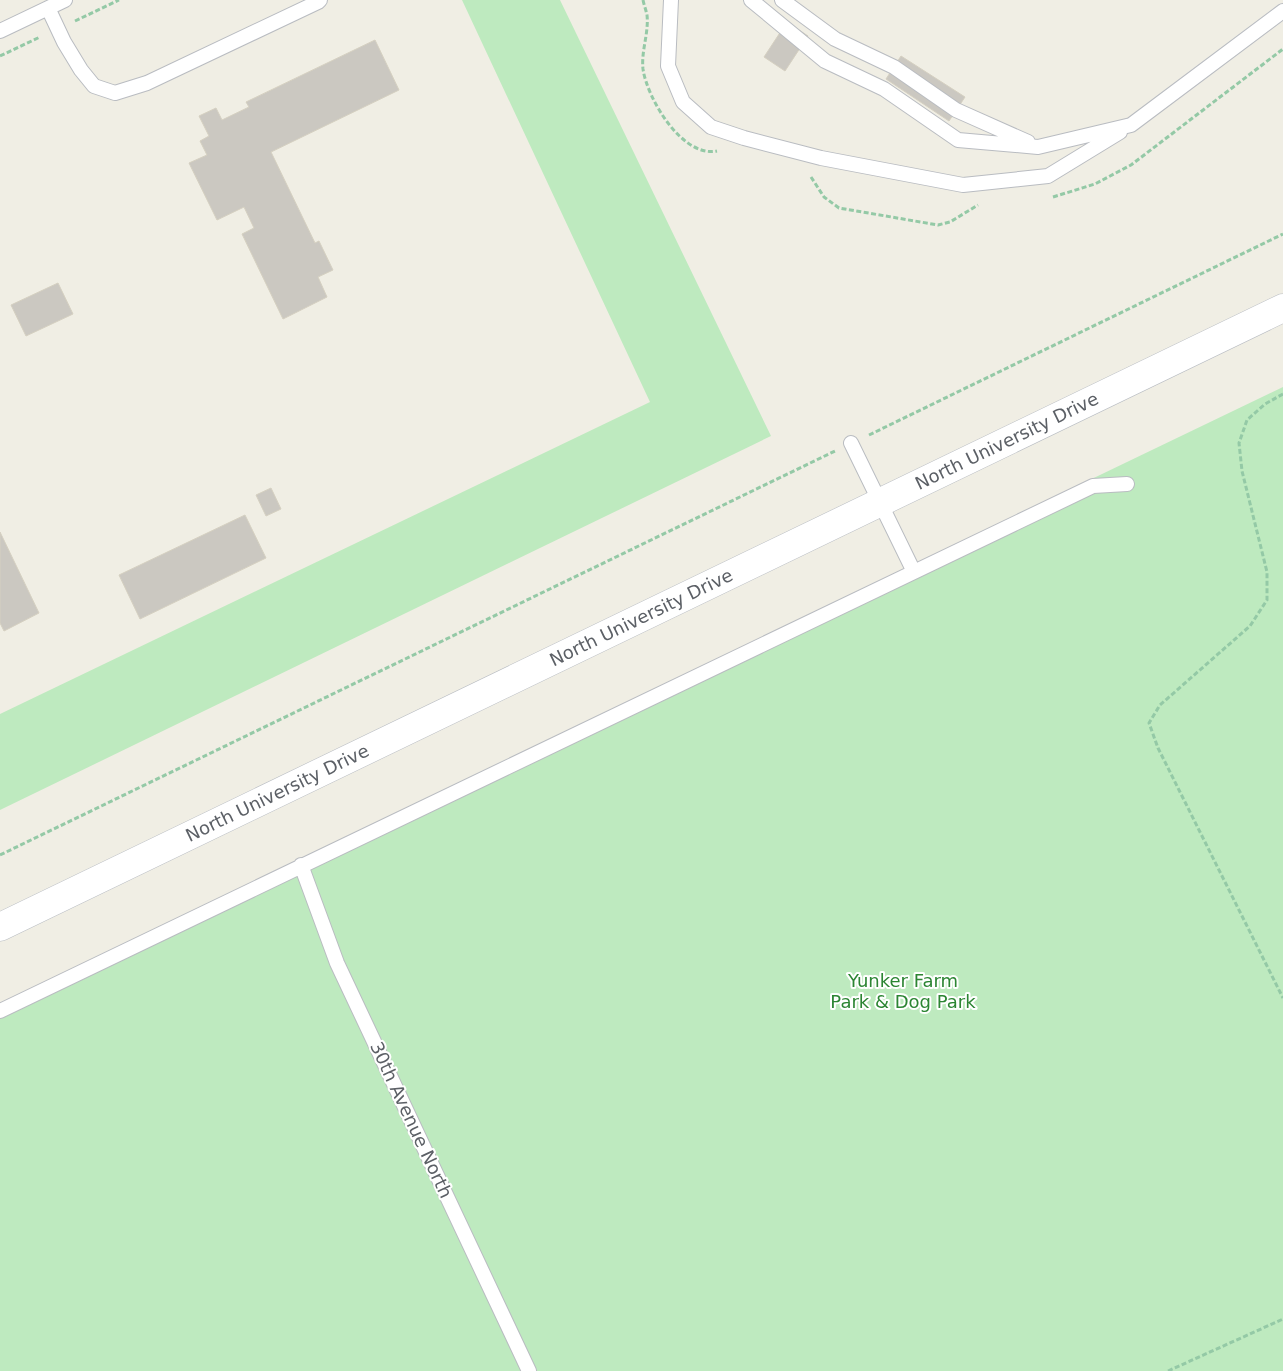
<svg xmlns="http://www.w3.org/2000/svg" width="1283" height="1371" viewBox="0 0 1283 1371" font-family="'DejaVu Sans',sans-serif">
<rect width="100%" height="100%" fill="#f0eee4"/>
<!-- green -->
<path fill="#beeabf" d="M462,0H560L771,436L0,810V714L650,402Z
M1283,387V1371H0V1004Z"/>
<!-- building -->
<path fill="#cbc8c1" stroke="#d5d0c1" d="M787,22L808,36L785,71L764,57Z
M375,40L399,90L271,152L315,243L319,241L333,270L318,277L327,297L283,319L242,234L254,228L244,207L217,220L189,163L207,155L200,141L209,136L199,116L216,108L222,120L249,107L246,102Z
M901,56L965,97L949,121L886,79Z
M58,283L73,314L26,336L11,305Z
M271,488L281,509L266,516L256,495Z
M245,515L266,558L140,619L119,575Z
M0,532L39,613L4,631L0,623Z"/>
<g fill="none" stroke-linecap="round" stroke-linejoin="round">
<defs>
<path id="lane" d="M671,0L668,66L683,102L711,127L744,138L821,158L963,185L1048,176L1120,132
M751,0L825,61L884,89L958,140L1038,147L1131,125L1283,11
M782,0L835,39L894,67L956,110L1028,142
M48,8L64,42L81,70L94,86L115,93L147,83L318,2L320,0
M0,31L65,0
M851,443L914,572
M301,865L337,963L529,1371
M0,1011L1093,486L1127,484"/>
<g id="secondary">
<path id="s1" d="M0,927L1283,308"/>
</g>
</defs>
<!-- lane casing -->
<use href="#lane" stroke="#b9bcc1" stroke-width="16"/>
<!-- secondary casing -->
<use href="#secondary" stroke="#b9bdc3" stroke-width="29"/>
<!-- path -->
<path stroke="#94c9a6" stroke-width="3" stroke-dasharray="5 2.5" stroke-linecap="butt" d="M643,0C644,5 646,10 647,15C649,33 641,51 643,69C647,98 682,158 717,151
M75,21L119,0
M0,56L40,37
M811,177L824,197L839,208L938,225L950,222L978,205
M1053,197L1095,184L1131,165L1283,49
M1283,394L1265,404L1247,420L1239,443L1242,471L1267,572V600L1250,626L1160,705L1149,723L1158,748L1283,998
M869,435L1283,234
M0,855L835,451
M1168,1371L1283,1319"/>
<!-- lane -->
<use href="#lane" stroke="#fff" stroke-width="14"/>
<!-- secondary -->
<use href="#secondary" stroke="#fff" stroke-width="28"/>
</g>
<g text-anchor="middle" stroke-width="4" stroke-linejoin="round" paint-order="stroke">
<!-- street labels -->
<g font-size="18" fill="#5c6066" stroke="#fff">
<text dy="6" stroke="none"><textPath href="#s1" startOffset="1118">North University Drive</textPath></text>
<text dy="6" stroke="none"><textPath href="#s1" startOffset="712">North University Drive</textPath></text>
<text dy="6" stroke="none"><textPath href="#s1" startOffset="308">North University Drive</textPath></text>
<text transform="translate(411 1120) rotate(65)" y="6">30th Avenue North</text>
</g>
<!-- park labels -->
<g font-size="18" fill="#2c8533" stroke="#fff">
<text x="903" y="987">Yunker Farm<tspan x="903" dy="21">Park &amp; Dog Park</tspan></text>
</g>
</g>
</svg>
